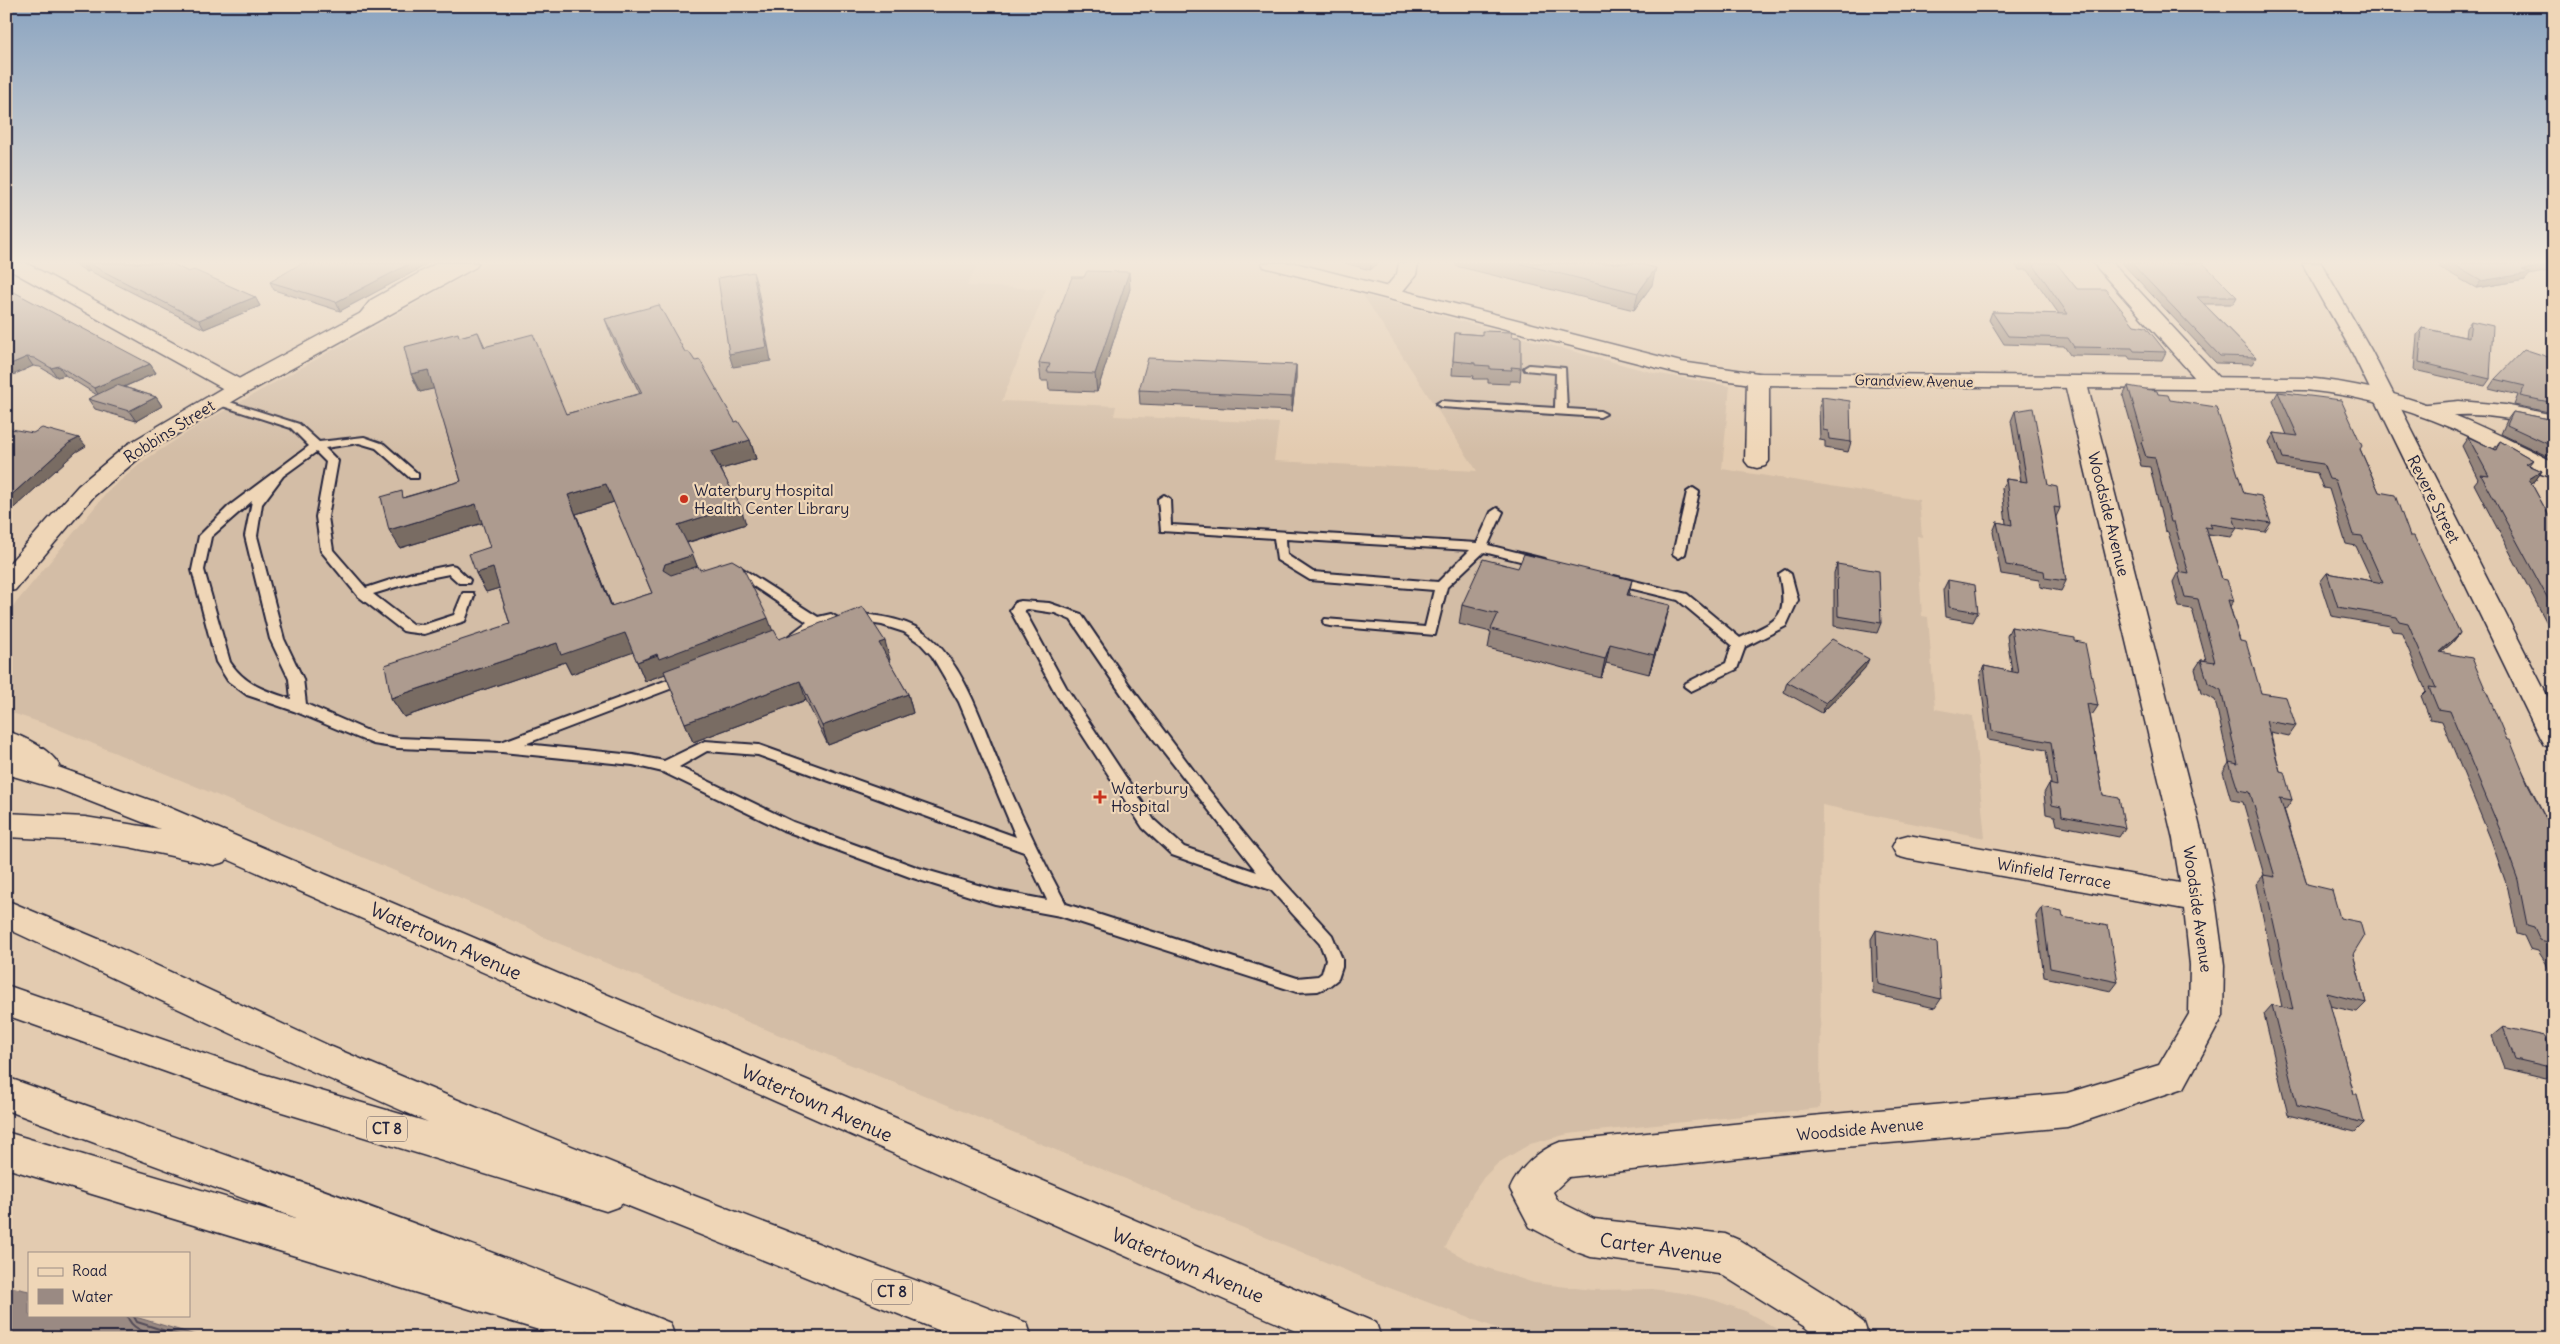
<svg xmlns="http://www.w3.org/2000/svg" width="2560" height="1344" viewBox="0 0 2560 1344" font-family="Delius,sans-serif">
<rect width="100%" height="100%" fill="#e3cbb0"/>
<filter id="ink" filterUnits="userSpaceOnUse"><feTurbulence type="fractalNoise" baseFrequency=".02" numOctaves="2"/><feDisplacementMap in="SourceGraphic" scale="10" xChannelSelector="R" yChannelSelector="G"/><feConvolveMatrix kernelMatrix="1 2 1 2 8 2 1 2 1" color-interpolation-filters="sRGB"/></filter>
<g filter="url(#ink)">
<!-- built -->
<path fill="#d3bda6" d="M488,263H978L967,286L1046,289L1002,401L1116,406L1114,416L1279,423L1274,461L1477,471L1363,295L1654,373L1730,386L1722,469L1919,500L1922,537L1917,536L1922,616L1928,617L1935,709L1973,716L1985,838L1822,805L1820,1108L1568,1134L1530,1144L1498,1163L1484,1177L1473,1193L1445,1248L1478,1265L1534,1283L1592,1290L1652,1289L1683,1293L1714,1300L1745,1311L1794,1338H1529L1499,1329L1371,1281L541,936L531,929L200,788L48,725L6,711V615L109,490L145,460L199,425Z"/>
<!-- water -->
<path fill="#9a8a83" stroke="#6a6066" d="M6,1286L29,1291V1315H129L205,1338H6Z"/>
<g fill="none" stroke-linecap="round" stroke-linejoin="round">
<!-- shore -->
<path stroke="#524c58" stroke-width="2" d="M127,1315C132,1333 153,1333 168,1338
M133,1315L137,1322L188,1338"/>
<defs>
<path id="service" d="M1529,365L1565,368L1567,409L1600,411L1606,414L1600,417L1441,407L1436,404L1441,401L1555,408L1556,373L1525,370L1524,368Z
M217,398L299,424L319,442L364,437L384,444L418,474V478H410L376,448L359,443L325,448L338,461L328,517L333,550L366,588L412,573L451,565L455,566L470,580L469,583H459L449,574L419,580L373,594L412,624L423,625L454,615L463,593H473L474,596L465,621L424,634L408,632L403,631L358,596L321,551L316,517L326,462L316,452L283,476L262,504L257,536L284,639L303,679L306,704L375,734L398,738L501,742L686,673L691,675L693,678L691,681L525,744L633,755L664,761L705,741L759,745L1016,837L959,702L932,656L920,643L904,632L882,625L854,621L847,617L854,613C880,616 909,619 929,636C968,670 983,728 1003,773C1022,818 1043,861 1066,904L1297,978L1318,976L1322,973L1326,959L1320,944L1271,890L1172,855L1143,828L1056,694L1010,610L1016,602L1021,601L1049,603L1081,614L1128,683L1203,783L1282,880L1332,935L1342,959V967L1338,979L1329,986L1318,991L1297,992L1060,916L995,904L910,877L783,830L663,772L633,765L502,752L398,748L373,744L294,711L247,695L228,681L216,662L192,570L199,536L229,506L309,446L291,428L213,403V399ZM252,501L245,536L270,639L289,679L291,699C266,691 245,685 230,662L204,570L211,537ZM1028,609L1055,613L1071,620L1142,724L1257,872L1184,847L1154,820L1066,687L1024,610ZM707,751L758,755L1024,852L1047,900L995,890L919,868L793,822L679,767Z
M1693,488L1699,492L1685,554L1679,558L1673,554L1687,492Z
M1164,495L1170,499L1171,525L1477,543L1491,512L1497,508L1503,512L1488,545L1544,559L1546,562L1540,566L1484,552L1447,587L1435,635L1330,626L1325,625L1323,622L1325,619L1425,627L1434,590L1310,580L1277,560L1274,538L1161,531L1158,499ZM1286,539L1470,550L1438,582L1313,572L1287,555Z
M735,564L818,617L831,614L838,618L836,621L821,625L798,641H788L786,638L807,622L734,573H727L725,570Z
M1785,570L1791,574L1798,600L1786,626L1745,647L1737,669L1691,691L1684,686L1686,683L1726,663L1732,645L1678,600L1609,583L1608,580L1614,576L1687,594L1740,638C1778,619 1789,620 1779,574Z"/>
<path id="minor" d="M6,263H26L247,383L250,388L247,393L239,394L231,393L6,268Z
M437,263H461L459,267L385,308L372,324H358L355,320L371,300Z
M1399,263H1418L1416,275L1398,297H1384L1381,293L1397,274Z
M2093,263H2113L2220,378L2223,383L2220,388L2212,389L2204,388Z
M2302,263H2321L2371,350L2554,709V748L2544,745L2540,738L2351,350Z
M1758,373L1766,374L1769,379V461L1765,466L1757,468L1749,466L1745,461L1747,379L1750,374Z
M2076,378L2084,379L2087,384L2203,839L2215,899L2224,965L2223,1016L2184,1088L2067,1127L1811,1150L1569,1177L1553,1192L1558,1201L1594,1219L1725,1234L1739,1240L1833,1299L1864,1323L1869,1338H1817L1805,1327L1719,1273L1591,1257L1577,1252L1530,1227L1510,1189C1519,1168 1539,1150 1560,1142L1811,1116L2067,1093L2159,1065L2189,1014L2190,965L2184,909L1908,859L1897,856L1892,847L1897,838L1908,835L2180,883L2173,839L2065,384L2068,379Z
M2459,401L2505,405L2554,415V429C2527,422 2500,416 2472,415C2454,414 2434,419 2417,415L2414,410L2417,405Z"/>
<path id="tertiary" d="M454,263H478L476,267L247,393L144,454L94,496L15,590L6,592V567L78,486L128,444L231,383Z"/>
<path id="secondary" d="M6,263H23L21,267L6,272Z
M1262,263H1295L1681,362L1758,373L2306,378C2402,387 2469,419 2554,462V478C2525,471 2498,450 2471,437C2419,412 2364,396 2306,390L1758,385L1681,374L1264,267Z
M6,731C23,736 50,749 59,765L58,767L161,804L1376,1323L1381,1338H1311L227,859L225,862L214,865L129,847L85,841L6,837V813L85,817L160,829L61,790L6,774Z"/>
<path id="motorway" d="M6,900L108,943L332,1047L458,1100L687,1193L1027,1323L1032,1338H958L621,1203L620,1206L606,1211L259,1105L6,1015V985L259,1073L428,1122L307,1069L6,928Z
M6,1077C228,1156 452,1233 670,1323L675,1338H604L586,1330L584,1333L574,1338H565L6,1168V1132L299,1219L6,1110Z"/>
</defs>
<!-- service casing -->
<use href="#service" stroke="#22223b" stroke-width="4"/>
<!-- minor casing -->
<use href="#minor" stroke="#22223b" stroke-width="3"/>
<!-- tertiary casing -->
<use href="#tertiary" stroke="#22223b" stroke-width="3"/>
<!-- secondary casing -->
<use href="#secondary" stroke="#22223b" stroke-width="3"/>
<!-- motorway casing -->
<use href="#motorway" stroke="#22223b" stroke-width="3"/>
<!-- service -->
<use href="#service" fill="#efd6b7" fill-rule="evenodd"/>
<!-- minor -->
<use href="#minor" fill="#efd6b7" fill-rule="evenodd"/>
<!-- tertiary -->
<use href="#tertiary" fill="#efd6b7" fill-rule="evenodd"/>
<!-- secondary -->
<use href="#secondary" fill="#efd6b7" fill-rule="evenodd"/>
<!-- motorway -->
<use href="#motorway" fill="#efd6b7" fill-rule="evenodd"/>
</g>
<!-- wall -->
<path fill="#95857b" stroke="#22223b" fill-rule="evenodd" d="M73,263H171L188,272L255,297L260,306L204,329L90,271L87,272Z
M1345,263H1378L1370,270Z
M1456,263H1638L1652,285L1634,310L1456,266Z
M2014,263H2056L2077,289L2134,325L2166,352L2162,360L2130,359L2128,356L2070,355L2064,346L2004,344L1989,320L1992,312L2059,314L2028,270H2019Z
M2122,263H2203L2237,297L2233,304H2204L2256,357L2252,364L2216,363Z
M2441,263H2554L2529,275L2525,280L2476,288L2439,267Z
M419,269L340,311L274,290L270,282Z
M1130,289L1097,392L1049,390L1048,381H1041L1039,363Z
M6,295L150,364L156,373L124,387L156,397L162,406L136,421L95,409L88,399L97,395L65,375L57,377L40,367L33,366L6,378Z
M605,319L685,352L695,361L735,422L750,440L756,459L721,469L746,524L687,543L697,566L700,570L773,631L779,639L890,660H888L908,694L913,713L828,745L806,700L693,742L665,674L645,681L633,652L571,674L565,662L404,717L391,698L510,624L499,588L486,592L476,573L490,547L483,523L400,548L405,497L461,481L434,388L420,392L411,374L460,337L478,332L485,347L566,414L640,394L612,337ZM614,502L652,593L612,606L576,514Z
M2471,321L2490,379L2485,386L2414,370L2417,335L2422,328L2465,337L2466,328Z
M1455,333L1512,337L1521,368L1520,381H1510V384L1488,383V379H1473L1474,376L1452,375Z
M2554,359V413L2514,405L2518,395L2489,388L2495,379Z
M1296,365V379L1292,411L1140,404L1139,390Z
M2128,386L2158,394L2170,400L2244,493L2271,523L2265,532L2237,528L2231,537L2208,534V535L2222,579L2234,601L2230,606L2240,641L2261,693L2296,726L2289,736L2270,732L2280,771L2292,800L2285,810L2284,809L2307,884L2340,918L2353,954L2366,1003L2357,1012L2330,1006L2354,1094L2364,1123L2355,1132L2288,1115L2264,1014L2272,1005L2282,1007L2256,884L2264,875L2243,802L2231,800L2223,772L2229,763L2215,700L2201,693L2195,669L2201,660H2206L2192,609L2179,607L2173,582L2178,572L2180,573L2168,532L2165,531L2150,467L2141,466L2137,451L2138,448L2123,396Z
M2278,392L2360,449L2379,492L2410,536L2460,633L2452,643L2441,652L2507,740L2554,834V984L2546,963L2538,951L2530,949L2524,936L2517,934L2508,889L2491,840L2442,721L2430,719L2421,696L2426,691L2401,632L2392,631L2390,626L2331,616L2320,582L2327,573L2372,581L2356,546L2346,544L2329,489L2323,488L2317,473L2278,467L2269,442L2274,433L2287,435L2273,401Z
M1822,397L1851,442L1848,452L1825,448V441L1820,440L1819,407Z
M2015,411L2048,485L2060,508L2056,517L2066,581L2061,591L2040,587L2039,580L2001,574L1993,532L1997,522L2006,524L2002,488L2006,479L2021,481L2011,421Z
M2513,412L2554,420V453L2547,456L2501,434L2507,420Z
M2468,437L2494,449L2500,441L2533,460L2529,465L2542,471L2535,481L2531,483L2549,516L2554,519V634L2546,621L2474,484L2478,479L2462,446Z
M1837,564L1881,623L1877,633L1834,626V573Z
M1948,580L1978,612L1973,622L1945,617L1943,590Z
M1629,595L1665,624L1649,674L1606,663L1601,678L1488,648L1491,632L1459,624L1462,605Z
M2011,627L2075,641L2098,706L2092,715L2089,714L2103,795L2125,828L2119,837L2057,825L2055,816L2046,814L2044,793L2049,784H2051L2046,750L1988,740L1980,675L1984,666L2012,672L2007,636Z
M1865,668L1822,713L1784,692L1787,682Z
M2042,907L2063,917L2118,982L2111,991L2044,977L2036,916Z
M1876,930L1941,999L1935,1008L1873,994L1871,939Z
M2503,1027L2554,1059V1072L2546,1078L2504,1068L2492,1036Z"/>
<!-- shaded-wall -->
<path fill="#796c64" stroke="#22223b" d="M81,263H85L90,271L87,272Z
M411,263H428L419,269L340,311L336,302Z
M1371,263H1378L1370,270Z
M2554,264V270L2529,275L2525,280L2476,288L2481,281L2522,270Z
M1656,268L1652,285L1634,310L1638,293Z
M753,272L757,285L771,361L733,367L729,354Z
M1129,272L1130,289L1097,392L1095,374Z
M255,297L260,306L204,329L199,320Z
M27,357L33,366L6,378V366Z
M150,364L156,373L100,397L94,388Z
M1296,365V379L1292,411V397Z
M59,366L65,375L57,377L51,368Z
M428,370L437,388L420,392L411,374Z
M156,397L162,406L136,421L129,411Z
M79,438L86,446L76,452L6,515V500L69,443Z
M750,440L756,459L718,470L711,452Z
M2554,448V453L2547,456Z
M2542,471L2535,481L2522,489L2529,479Z
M606,484L614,502L576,514L619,625L611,606L568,495Z
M476,504L486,522L400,548L389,530Z
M740,505L746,524L685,543L678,525Z
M693,555L700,574L672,583L663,570L665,564Z
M493,568L503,587L486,592L476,573Z
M1632,580L1628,599L1627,595Z
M1670,605L1665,624L1649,674L1654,655Z
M768,618L775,637L645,681L637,662Z
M625,633L634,652L571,674L565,662L404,717L391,698L557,643Z
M2460,633L2452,643L2431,661L2439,652Z
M885,641L890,660L884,662L879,643Z
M1610,644L1606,663L1601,678L1605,659Z
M1869,659L1865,668L1822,713L1826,703Z
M800,681L806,700L693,742L685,723Z
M908,694L913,713L828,745L822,726Z"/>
<!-- building -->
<path fill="#ad9b8f" stroke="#22223b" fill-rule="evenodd" d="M87,263H171L188,272L194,270L255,297L199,320Z
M302,263H411L336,302L270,282Z
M1517,263H1638L1656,268L1638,293Z
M2032,263H2056L2077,289H2105L2134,325L2146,327L2166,352L2134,351L2132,348L2074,347L2068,338L2008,336L1992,312L2068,314Z
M2131,263H2203L2237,297H2197L2256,357L2220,356Z
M2450,263H2554V264L2522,270L2530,273L2481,281Z
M1087,271L1129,272L1095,374L1047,372L1050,364L1039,363L1072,277H1084Z
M753,272L767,347L729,354L718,278Z
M14,292L150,364L94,388L59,366L51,368L34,358L27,357L6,366V295Z
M659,305L685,352H689L695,361L700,360L735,422L738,421L750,440L711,452L740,505L678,525L693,555L665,564L663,570L671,575L698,566L700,570L732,560L742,566L768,618L659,659L657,654L637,662L625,633L561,655L557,643L391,698L385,665L510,624L493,568L476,573L469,554L490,547L476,504L389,530L381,497L402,491L403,498L461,481L428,370L411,374L404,347L458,333L459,337L478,332L484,347L533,334L566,414L642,393L605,319ZM606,484L652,593L611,606L568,495Z
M2471,321L2493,326L2490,379L2419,362L2422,328L2469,338Z
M1482,331L1512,332V337H1521V368L1511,367L1512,370L1490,369V366L1475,365V363L1453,361L1455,333L1482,335Z
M2524,349L2554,359V403L2520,396L2525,386L2495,379Z
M1148,358L1296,365L1292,397L1139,390Z
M117,385L156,397L129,411L88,399Z
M2128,386L2157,391L2158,394L2168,395L2170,400L2216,407L2244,493L2261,496L2271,523L2233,517L2237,528L2210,524L2212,528L2205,527L2222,579L2227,580L2234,601L2228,600L2240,641L2246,642L2261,693L2286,697L2296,726L2266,721L2280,771L2284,772L2292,800L2280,798L2307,884L2332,890L2340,918L2360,922L2364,936L2353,954L2366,1003L2327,993L2354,1094H2357L2364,1123L2297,1106L2272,1005L2293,1010L2263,875L2275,877L2250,792L2238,790L2229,762L2238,764L2221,690L2208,683L2201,660L2215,662L2198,599L2185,597L2178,572L2189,574L2174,522H2171L2155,458L2146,457L2141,442L2144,441Z
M2278,392L2341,400L2362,446L2360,449L2379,492L2395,495L2410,536H2414L2460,633L2439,652L2472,658L2507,740H2510L2528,784L2554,834V950L2548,942L2540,940L2534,927L2527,925L2518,880L2500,830L2450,711L2438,709L2429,687L2436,688L2408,623L2399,621L2397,617L2338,607L2327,573L2383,583L2362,536L2353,535L2335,480L2329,479L2323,464L2283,458L2274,433L2298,436Z
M1822,397L1850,401L1851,442L1829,439L1828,431L1823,430Z
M2033,408L2048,485L2057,487L2060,508L2054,507L2066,581L2045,578L2044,571L2006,565L1997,522L2012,525L2006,479L2027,482L2015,411Z
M2513,412L2554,420V447L2507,425Z
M6,428L33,433L42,428L79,438L69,443L6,500Z
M2468,437L2496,450L2500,441L2533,460L2526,464L2542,471L2529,479L2549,516L2553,517L2554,519V610L2481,475L2489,476Z
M1524,554L1632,580L1627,595L1670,605L1654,655L1610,644L1605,659L1491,629L1498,614L1462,605L1483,559L1518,568Z
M1837,564L1879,571L1881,623L1838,616Z
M1948,580L1975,585L1978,612L1949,607Z
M863,607L885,641L879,643L908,694L822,726L800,681L685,723L664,671L774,630L779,639Z
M2011,627L2075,638V641L2085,643L2098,706L2087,704L2103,795L2119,798L2125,828L2062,816L2061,807L2052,805L2049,784L2057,786L2051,742L1992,731L1984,666L2018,673Z
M1832,639L1869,659L1826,703L1787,682Z
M2042,907L2062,911L2063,917L2108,926L2118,982L2050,968Z
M1876,930L1937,943L1941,999L1878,984Z
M2503,1027L2545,1036L2554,1059V1068L2515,1059Z"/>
</g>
<!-- sky -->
<linearGradient id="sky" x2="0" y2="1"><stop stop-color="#89a3c0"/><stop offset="0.58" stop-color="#f2e8db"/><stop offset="1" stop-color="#f2e8db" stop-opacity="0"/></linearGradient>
<rect width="2560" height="452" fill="url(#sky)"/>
<!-- markers -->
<g fill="#c8321e" stroke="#efd6b7" stroke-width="2">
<circle cx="684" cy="499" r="5"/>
<path d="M1097.5 789.5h5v5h5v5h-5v5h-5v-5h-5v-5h5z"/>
</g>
<g text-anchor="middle" stroke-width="4.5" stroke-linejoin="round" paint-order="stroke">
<!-- far-street labels -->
<g font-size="14" fill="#22223b" stroke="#efd6b7">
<text transform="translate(1914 381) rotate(1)" y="5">Grandview Avenue</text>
</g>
<!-- shield labels -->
<g fill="#efd6b7" stroke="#605860" stroke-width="1">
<rect x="367" y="1116.5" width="40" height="25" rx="4"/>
<rect x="872" y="1279.5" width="40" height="25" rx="4"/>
</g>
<g font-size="15" font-weight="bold" fill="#22223b">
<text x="387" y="1134">CT 8</text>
<text x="892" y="1297">CT 8</text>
</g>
<!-- street labels -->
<g font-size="16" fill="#22223b" stroke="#efd6b7">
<text transform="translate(169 431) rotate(-32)" y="6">Robbins Street</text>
<text transform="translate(2434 499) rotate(63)" y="6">Revere Street</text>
<text transform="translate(2109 514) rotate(76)" y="6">Woodside Avenue</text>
<text transform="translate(2054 873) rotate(10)" y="6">Winfield Terrace</text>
<text transform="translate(2198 909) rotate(82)" y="6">Woodside Avenue</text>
<text transform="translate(1860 1129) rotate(-5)" y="6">Woodside Avenue</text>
</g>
<!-- poi labels -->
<g font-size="16" fill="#22223b" stroke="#efd6b7" text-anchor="start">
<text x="694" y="496">Waterbury Hospital<tspan x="694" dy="18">Health Center Library</tspan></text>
<text x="1111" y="794">Waterbury<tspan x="1111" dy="18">Hospital</tspan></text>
</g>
<!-- near-street labels -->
<g font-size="19" fill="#22223b" stroke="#efd6b7">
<text transform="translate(446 941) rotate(24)" y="7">Watertown Avenue</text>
<text transform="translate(817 1103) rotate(24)" y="7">Watertown Avenue</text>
<text transform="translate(1661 1248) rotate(8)" y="7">Carter Avenue</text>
<text transform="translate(1188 1265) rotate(23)" y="7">Watertown Avenue</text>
</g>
</g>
<!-- margin -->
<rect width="2560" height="1344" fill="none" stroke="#efd6b7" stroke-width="25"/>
<rect x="12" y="12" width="2535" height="1319" fill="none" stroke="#22223b" stroke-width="2" filter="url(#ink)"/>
<!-- legend -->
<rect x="28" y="1252" width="162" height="65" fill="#efd6b7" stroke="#9d8e85"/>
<rect x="38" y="1268" width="25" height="8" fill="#efd6b7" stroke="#9d8e85"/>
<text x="72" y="1276" font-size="15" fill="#22223b">Road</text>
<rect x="38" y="1289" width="25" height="15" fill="#9a8a83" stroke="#9d8e85"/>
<text x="72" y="1302" font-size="15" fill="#22223b">Water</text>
</svg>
